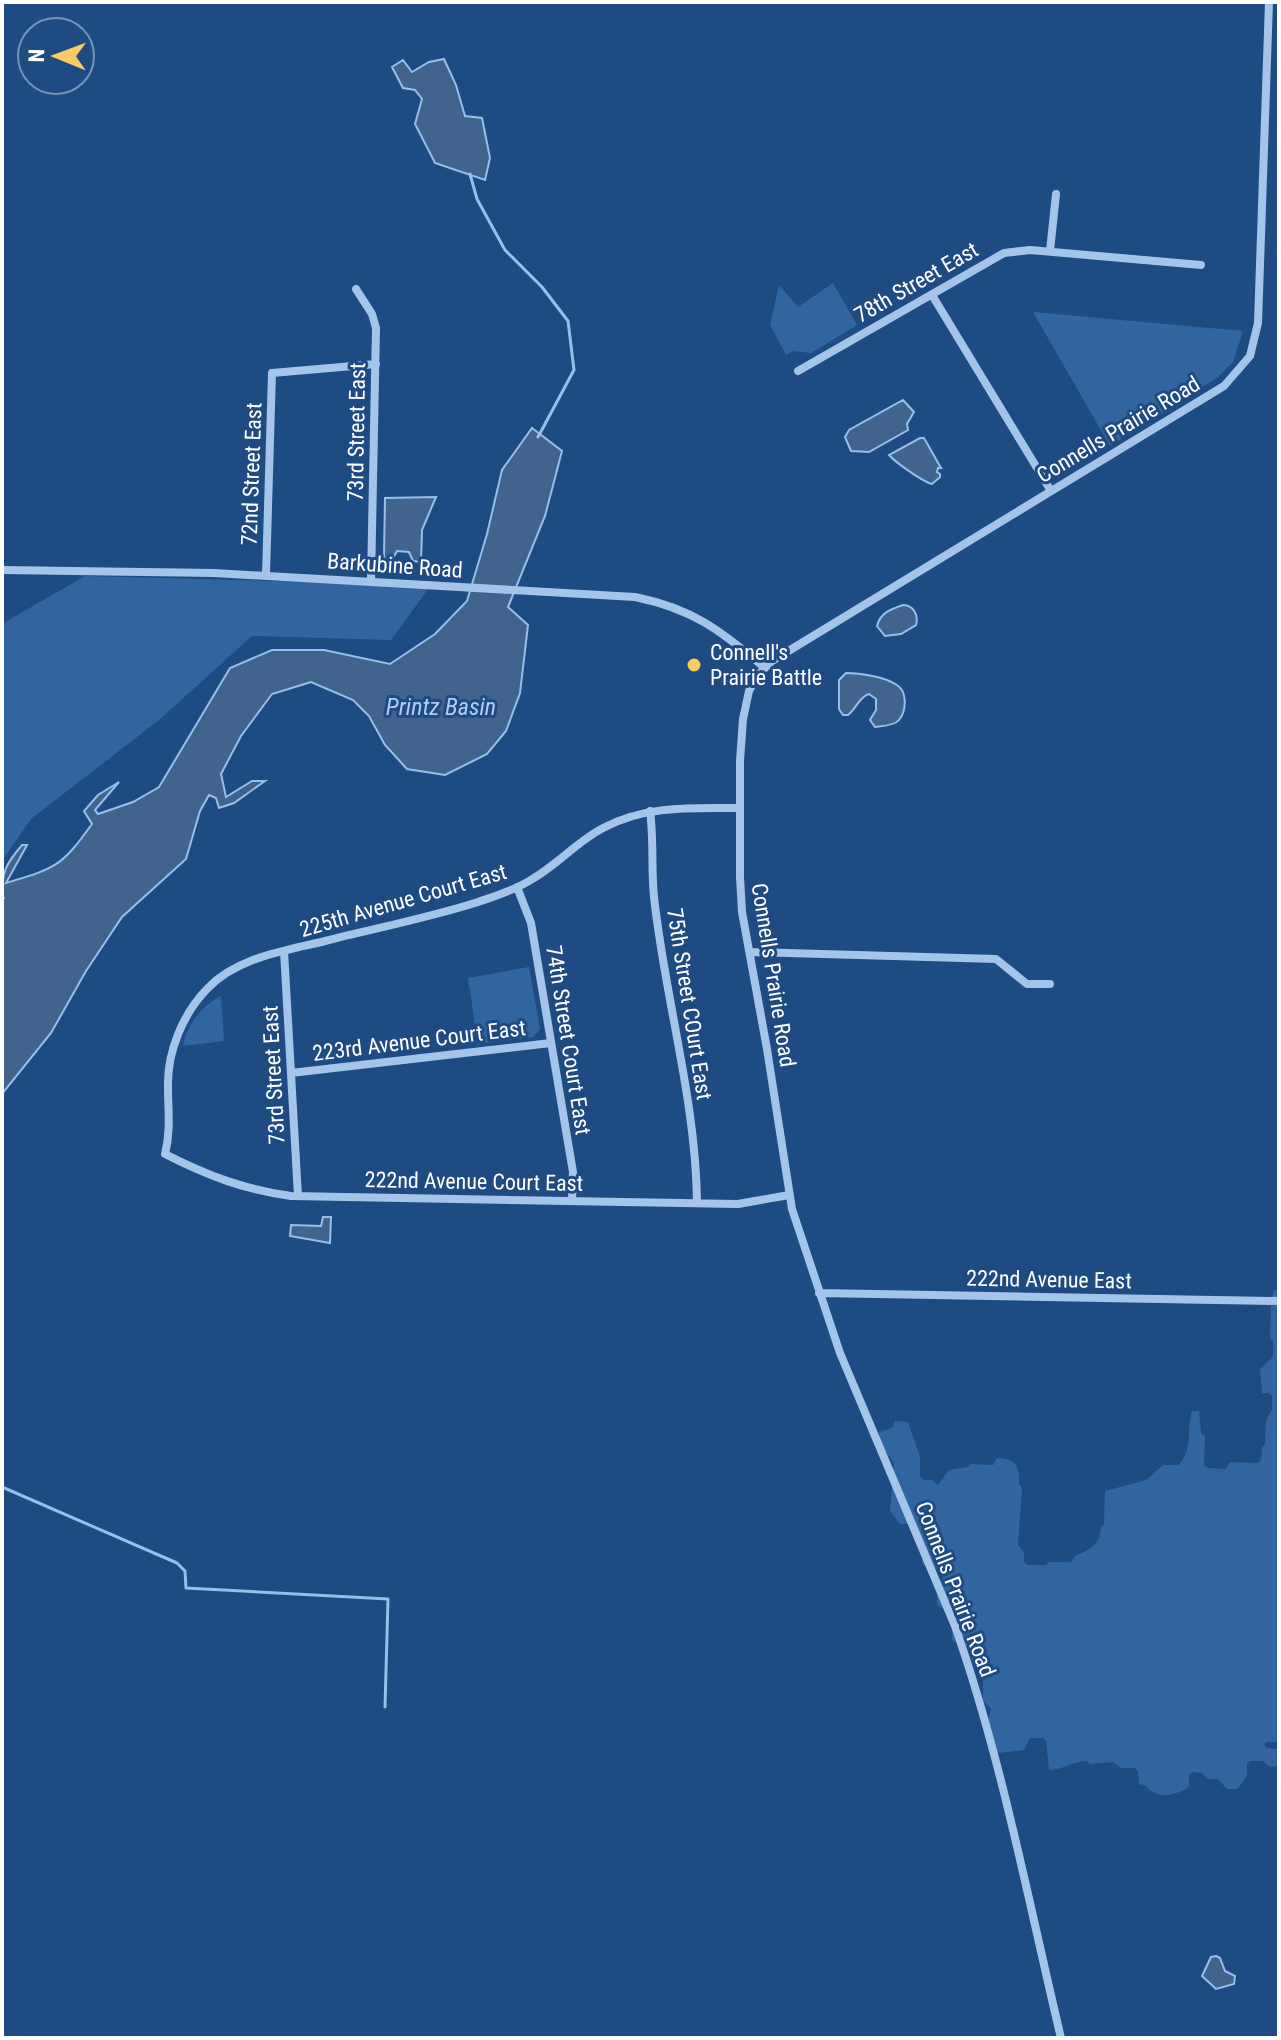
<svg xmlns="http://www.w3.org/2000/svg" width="1281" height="2040" viewBox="0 0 1281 2040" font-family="'Roboto Condensed',sans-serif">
<rect width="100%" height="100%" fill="#1e4b82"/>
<!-- green -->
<path fill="#3265a0" d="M833,283L857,325L811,353L793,351L786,355L770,325L779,285L798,307Z
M1033,312L1243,331L1233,362L1218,377L1110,446Z
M85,576L431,585L391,640L252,636L159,720L31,819L2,861V624Z
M529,967L540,1029L533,1037L478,1044L468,978Z
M221,996L224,1041L183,1046C187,1024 202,1006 221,996Z
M1274,1290H1279V1742H1266L1264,1744L1266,1748L1279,1749V1766L1270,1767L1263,1761H1250L1247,1764V1776L1237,1789H1227L1218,1779H1208L1202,1773L1192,1772L1189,1776V1787C1178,1794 1163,1799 1151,1791C1140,1783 1152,1787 1139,1784L1138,1771L1135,1768H1121L1113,1762L1090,1764L1087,1761C1072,1761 1063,1770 1049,1770L1046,1741L1043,1738H1030L1024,1750L998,1753C988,1742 986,1723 991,1709L983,1701V1669L974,1666L968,1650L952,1640L953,1615L937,1605V1592L943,1576L934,1566H925L922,1563V1553L913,1524H900L890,1511L894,1463L879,1442V1432L892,1428L895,1421L908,1422L920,1457V1476L923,1480H932L938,1485L949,1470L968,1467L971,1464L993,1465L997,1458C1017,1459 1019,1465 1019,1484L1022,1488L1018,1545L1024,1552V1561L1027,1565H1046L1049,1562H1071L1075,1556C1090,1549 1100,1546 1101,1527L1104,1524L1105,1491L1146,1480L1163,1465H1178C1194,1450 1186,1430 1192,1411H1199L1201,1433L1205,1436L1204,1465L1207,1468L1226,1469L1230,1462L1258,1463L1261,1460L1262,1447L1265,1444L1266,1420L1272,1409V1396L1269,1393H1262L1260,1369L1273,1357V1342L1270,1338L1271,1302Z"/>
<!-- water -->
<path fill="#42648c" stroke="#97bfeb" stroke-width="2" d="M444,59L456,85L465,116L482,118L490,158L485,180L435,163L415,124L422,99L415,90L403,88L392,67L403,60L412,72L429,62Z
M903,400L914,412L907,424L908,430L869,452L851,451L845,437L849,430Z
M532,428L562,451L545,516L508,607L528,625L520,693L506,731L487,754L445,775L407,769L385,745L369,716L353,700L311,682L272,694L241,736L221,774L226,797L252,781H265L234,803L219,808L216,798L209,795L200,811L186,859L122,917L86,971L51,1033L2,1094V900L4,898L2,895C2,871 6,864 22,845H27L6,883C56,868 61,867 92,824L84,811L98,795L119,782L95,810L98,814L133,802L159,787L230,668L272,650H324L390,664L435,634L467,601L487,534L502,470Z
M920,438H924L941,468H938L937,472L940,474V477L932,484C923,482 895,462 889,455Z
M436,497L422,530L421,562L413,561L409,552L397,551L392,560L387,561L384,557L385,498Z
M903,605C913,605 919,615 916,625L901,634L885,636L877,626C880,613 891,609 903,605Z
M846,673C861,673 885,677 897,685C907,691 907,710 899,720C894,726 882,726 875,727L870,720L876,710V699L869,694C859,697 856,709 848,715H843L839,709V680Z
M323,1217H331L330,1243L290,1236L291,1225L321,1226Z
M1216,1956L1220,1958L1225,1971L1235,1976L1234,1984L1216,1989L1202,1976L1211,1957Z"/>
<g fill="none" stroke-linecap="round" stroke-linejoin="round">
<!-- stream -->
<path stroke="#97bfeb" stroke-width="3" d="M470,174L477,199L505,250L542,287L568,321L574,370L538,437
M2,1487L177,1563L185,1571L186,1588L388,1599L385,1707"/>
<!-- street -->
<path stroke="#a4c4e9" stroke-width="8" d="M1050,251L1056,194
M356,289L372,314L376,328L371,581
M932,295L1051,491
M798,371L1004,253L1030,250L1201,265
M2,570L214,573L635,597C694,609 719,630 765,668
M266,575L272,373L376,364
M740,808C693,808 646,805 603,828C578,841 559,863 534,878C517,889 498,895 478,902C428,918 376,928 325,941C285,951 238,957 208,988C183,1013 167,1052 168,1087C168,1110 171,1131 165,1154C206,1175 245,1190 291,1196L738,1204L789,1195
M650,811C654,840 651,868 654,897C665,999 696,1100 697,1203
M517,887L531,923L573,1172L572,1201
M284,951L298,1196
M750,952L996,959L1027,984H1050
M291,1073L551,1043
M819,1293L1279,1301
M1061,2038C1028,1900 1002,1760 955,1626L840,1353L792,1209L767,1049L742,912L740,877V761L743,719L749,691L757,676L772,661L1224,386L1250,356L1258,323L1269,2"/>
</g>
<!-- markers -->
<circle fill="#f8cb63" stroke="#1e4b82" stroke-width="3" cx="694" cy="665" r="8"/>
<g text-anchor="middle" stroke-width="6" stroke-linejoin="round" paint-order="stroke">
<!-- street labels -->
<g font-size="22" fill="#fff" stroke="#1e4b82">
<text transform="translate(916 282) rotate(-30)" y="8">78th Street East</text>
<text transform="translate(1118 429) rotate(-31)" y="8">Connells Prairie Road</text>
<text transform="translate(356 432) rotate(-89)" y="8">73rd Street East</text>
<text transform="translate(251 474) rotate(-88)" y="8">72nd Street East</text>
<text transform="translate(395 565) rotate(4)" y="8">Barkubine Road</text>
<text transform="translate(403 900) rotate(-16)" y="8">225th Avenue Court East</text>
<text transform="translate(774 975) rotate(81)" y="8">Connells Prairie Road</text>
<text transform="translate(690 1004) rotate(81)" y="8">75th Street COurt East</text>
<text transform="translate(419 1040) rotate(-7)" y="8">223rd Avenue Court East</text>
<text transform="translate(569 1040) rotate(81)" y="8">74th Street Court East</text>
<text transform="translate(273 1075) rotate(-93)" y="8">73rd Street East</text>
<text transform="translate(474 1181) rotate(1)" y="8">222nd Avenue Court East</text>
<text transform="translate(1049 1279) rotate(1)" y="8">222nd Avenue East</text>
<text transform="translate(956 1589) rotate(69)" y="8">Connells Prairie Road</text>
</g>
<!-- poi labels -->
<g font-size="22" fill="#fff" stroke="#1e4b82" text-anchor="start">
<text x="710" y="660">Connell's<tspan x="710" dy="25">Prairie Battle</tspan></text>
</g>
<!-- water labels -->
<g font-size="24" font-style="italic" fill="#afcef1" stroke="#1e4b82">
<text x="441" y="715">Printz Basin</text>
</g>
</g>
<!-- border -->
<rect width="1281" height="2040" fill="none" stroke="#ffffff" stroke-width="8"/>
<!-- north arrow -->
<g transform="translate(56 56) rotate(271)"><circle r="38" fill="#1e4b82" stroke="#7893b4" stroke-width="2"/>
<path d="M0-6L14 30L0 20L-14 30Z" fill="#f8cb63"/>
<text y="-12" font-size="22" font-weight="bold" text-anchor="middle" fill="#ffffff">N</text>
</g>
</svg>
